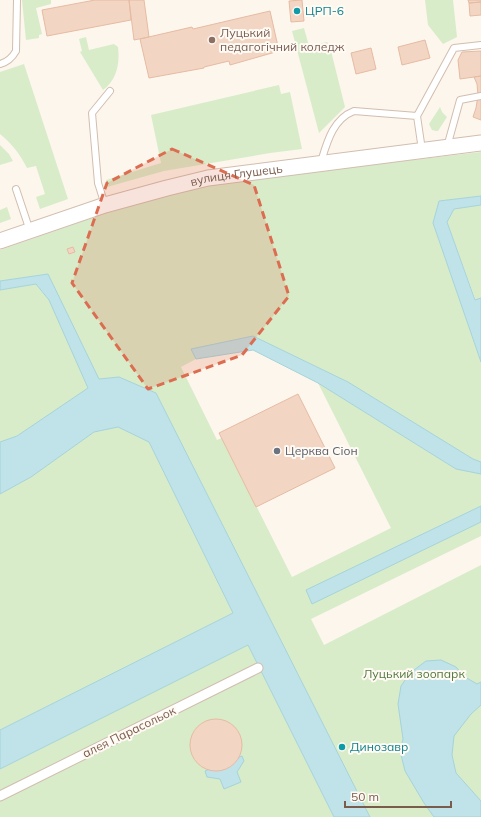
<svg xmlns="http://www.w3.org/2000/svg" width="481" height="817" viewBox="0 0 481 817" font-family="Mulish,sans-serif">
<rect width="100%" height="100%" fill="#fdf6ec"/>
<!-- green -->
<path fill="#d8ecc9" d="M22,0H51V4L36,8L42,34L39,35V38L26,40Z
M425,0H453L457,37L443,44L428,25Z
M304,28L309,46L327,42L330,47L345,107L319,133L292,31Z
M86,37L89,50L114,44L118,47C120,63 117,80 103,90L80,52L82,51L79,39Z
M24,64L68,199L40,209L36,197L45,194L36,166L27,168C20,154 12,144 0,134V72Z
M279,85L281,94L290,92L302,149L270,153L164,171L107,187L106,180L161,163L151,115Z
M440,107L442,112L447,117L438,131H436L432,130L429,124Z
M0,145L9,154L13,161L0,165Z
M481,152V196L439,201L433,223L481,362V462L473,459L348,382L253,336L192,349L196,359L181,367L217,440L222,438L292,577L391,528L318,383L456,469L481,474V506L307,590L312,603L481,522V536L311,619L324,645L481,565V817H370L156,393L119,377L99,379L48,274L0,281V250L104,214L170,194L210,185L257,178Z
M481,205V298L476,301L447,222L454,209Z
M7,207L11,219L0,223V210Z
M36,284L49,300L88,388L17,436L0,442V290Z
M118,427L149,442L233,613L0,730V494L31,477L94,432Z
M248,644L334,817H0V769Z"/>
<!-- water -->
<path fill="#bfe3e8" stroke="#a5d3da" d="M481,196V205L454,209L447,222L475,300L481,298V362L433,223L439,201Z
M48,274L99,379L119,377L156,393L370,817H334L248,645L0,769V730L233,613L149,442L118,427L94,432L31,477L0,494V442L17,436L88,388L49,300L36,284L0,290V281Z
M253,336L348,382L473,459L481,462V474L456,469L318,383L253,350L196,359L191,349Z
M481,506V522L312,604L306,590Z
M441,660L456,667L465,677L477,684L481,682V705L471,714L454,736L452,755L456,773L481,801V817H434L424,803L405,771L400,751L403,739L398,704L401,686L410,673L426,661Z
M242,756L244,761L237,772L241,782L224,789L220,779L207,777L205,771Z"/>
<!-- building -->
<path fill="#f3d5c3" stroke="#e6bba3" d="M95,0H129L131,20L47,36L42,10Z
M129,0H144L149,37L134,40Z
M302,0L304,21L291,22L289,1Z
M468,0H481V2L469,3Z
M481,2V15L470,16L469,3Z
M270,11L279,51L230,65L229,61L204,67V68L149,78L140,39L192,27L193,29Z
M425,40L430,58L402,65L398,47Z
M371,48L376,69L356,74L351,53Z
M481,51V76L460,79L458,60L462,52Z
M481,76V120L473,117L476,108L478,95L477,84L474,77Z
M73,247L75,252L69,254L67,249Z
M298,394L335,468L256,507L219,433Z
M190 745a26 26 0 1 1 52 0a26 26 0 1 1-52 0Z"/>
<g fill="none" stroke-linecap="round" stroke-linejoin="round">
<defs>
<path id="service" d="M0,64C8,62 12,58 16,51L17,0
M417,116L454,48L481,45
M447,147L460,100L481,96
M321,162C327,142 333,119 354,111L417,116L422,150
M16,189L30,231
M105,205L98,183L92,113L110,91"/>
<path id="pedestrian" d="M0,796L258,668"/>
<g id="tertiary">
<path id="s1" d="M0,241L105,205L167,188L208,178L481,143"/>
</g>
</defs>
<!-- service casing -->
<use href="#service" stroke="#d1beb0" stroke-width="8"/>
<!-- pedestrian casing -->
<use href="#pedestrian" stroke="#d1beb0" stroke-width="11"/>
<!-- tertiary casing -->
<use href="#tertiary" stroke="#d1beb0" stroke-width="17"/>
<!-- service -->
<use href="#service" stroke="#fff" stroke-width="6"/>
<!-- pedestrian -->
<use href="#pedestrian" stroke="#fff" stroke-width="9"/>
<!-- tertiary -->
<use href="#tertiary" stroke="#fff" stroke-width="15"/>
</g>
<!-- marked area -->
<path fill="#dc6d51" fill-opacity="0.2" stroke="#dc6d51" stroke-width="3" stroke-dasharray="8 5" stroke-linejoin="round" d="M172,149L254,185L289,296L242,355L148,389L72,283L107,183Z"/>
<!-- markers -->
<g fill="#0f9aa8" stroke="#fffaf3" stroke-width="1.5">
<circle cx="297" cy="11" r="4"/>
<circle cx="342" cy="747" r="4"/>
</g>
<circle fill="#8d6e63" stroke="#fffaf3" stroke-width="1.5" cx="212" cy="40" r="4"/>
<circle fill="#6b7280" stroke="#fffaf3" stroke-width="1.5" cx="277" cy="451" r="4"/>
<g text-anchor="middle" stroke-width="4" stroke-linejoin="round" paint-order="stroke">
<!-- culture labels -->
<g font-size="12" fill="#0d838f" stroke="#fffaf3" text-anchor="start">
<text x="305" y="15">ЦРП-6</text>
<text x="350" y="751">Динозавр</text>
</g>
<!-- education labels -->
<g font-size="12" fill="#785e54" stroke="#fffaf3" text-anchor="start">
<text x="220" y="37">Луцький<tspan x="220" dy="14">педагогічний коледж</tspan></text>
</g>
<!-- street labels -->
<g font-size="12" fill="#7a5c4d" stroke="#fffaf3">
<text dy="4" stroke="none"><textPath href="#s1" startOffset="246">вулиця Глушець</textPath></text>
<text transform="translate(129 732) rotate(-26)" y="4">алея Парасольок</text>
</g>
<!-- worship labels -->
<g font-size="12" fill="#5b616d" stroke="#fffaf3" text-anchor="start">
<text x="285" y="455">Церква Сіон</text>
</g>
<!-- park labels -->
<g font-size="12" fill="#537a41" stroke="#fffaf3">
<text x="414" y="678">Луцький зоопарк</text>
</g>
</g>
<!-- scale -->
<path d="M345 801v6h106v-6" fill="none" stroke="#7a5c4d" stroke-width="2"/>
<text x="351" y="801" font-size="12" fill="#7a5c4d" stroke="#fffaf3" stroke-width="3" paint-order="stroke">50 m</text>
</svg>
